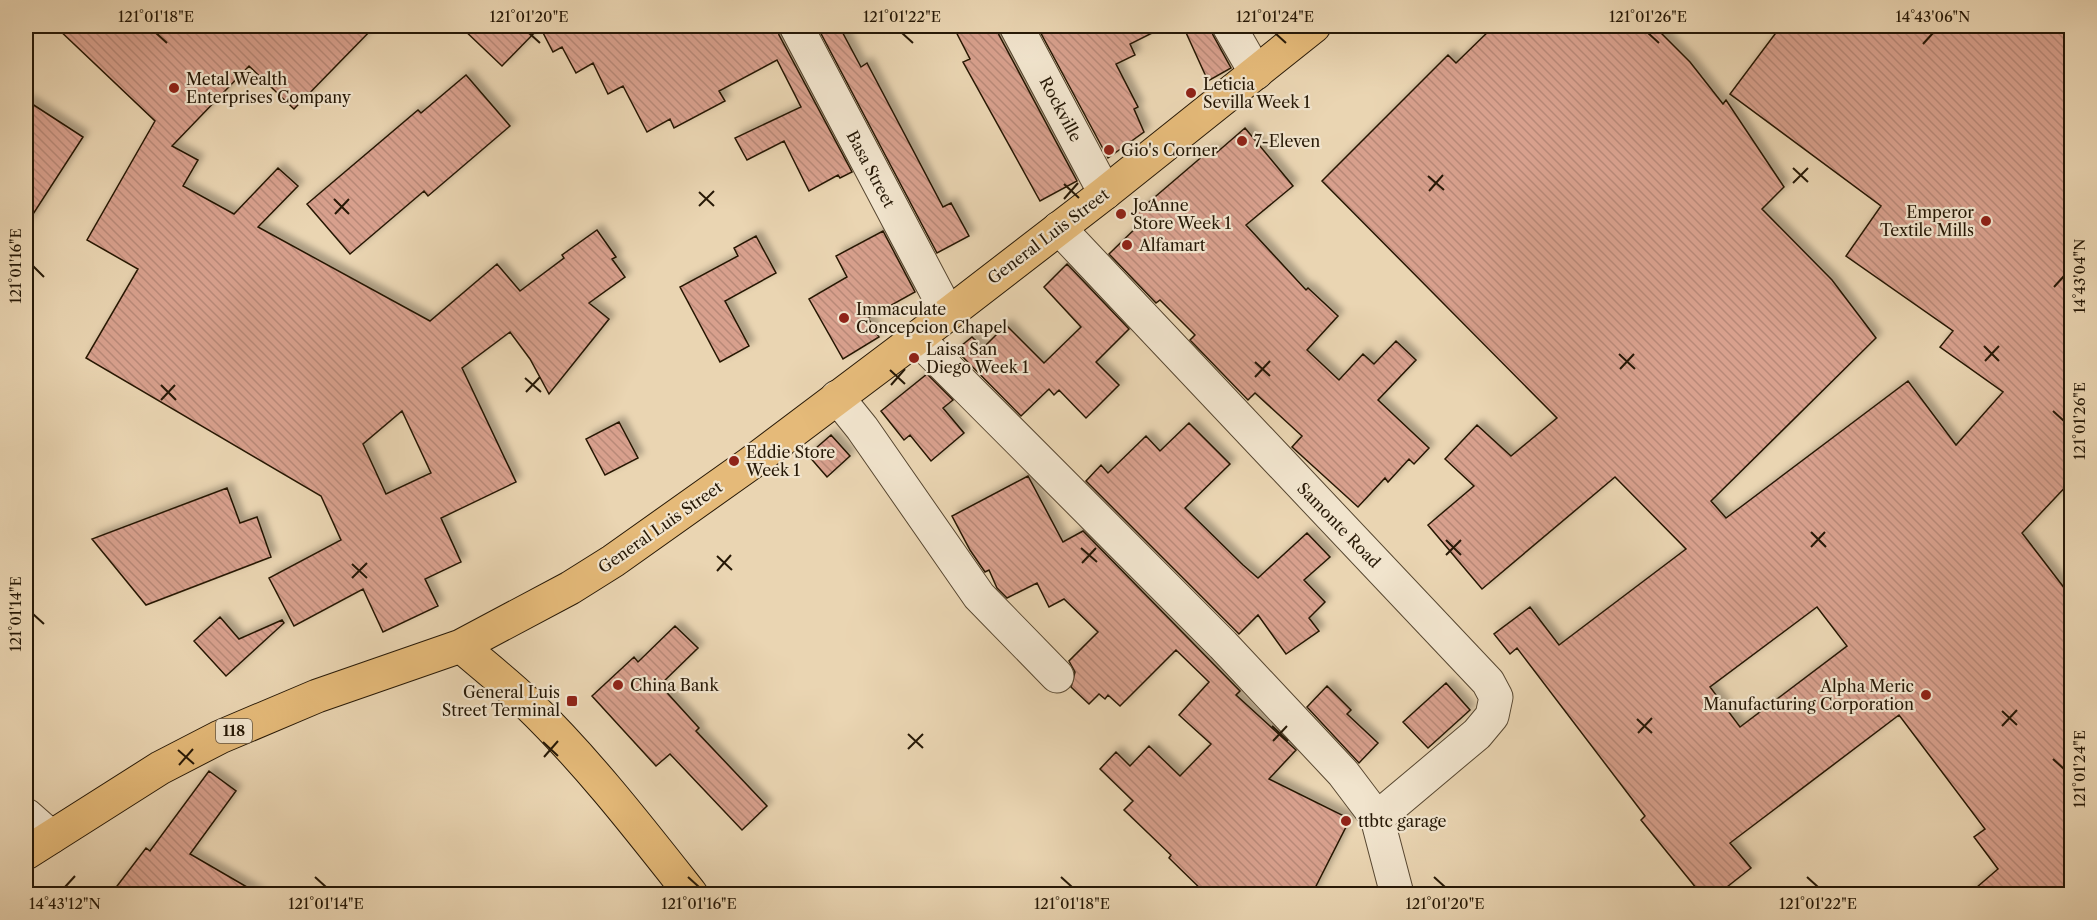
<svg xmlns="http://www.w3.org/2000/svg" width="2097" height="920" viewBox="0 0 2097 920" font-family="'Libre Caslon Text',serif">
<defs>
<pattern id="building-back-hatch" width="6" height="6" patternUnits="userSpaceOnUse" patternTransform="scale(1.5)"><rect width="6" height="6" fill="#d8a08d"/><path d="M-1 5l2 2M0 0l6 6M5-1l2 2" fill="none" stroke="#b98978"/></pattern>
<filter id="shadow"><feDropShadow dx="5.5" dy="-5.5" stdDeviation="3" flood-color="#0004"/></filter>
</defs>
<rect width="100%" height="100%" fill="#ead5b2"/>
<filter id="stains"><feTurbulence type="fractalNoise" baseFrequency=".00333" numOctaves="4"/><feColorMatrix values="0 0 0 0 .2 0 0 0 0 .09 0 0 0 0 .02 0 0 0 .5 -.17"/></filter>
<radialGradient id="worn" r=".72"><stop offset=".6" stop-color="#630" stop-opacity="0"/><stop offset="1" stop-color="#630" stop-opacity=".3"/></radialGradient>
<!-- building -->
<path fill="url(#building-back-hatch)" stroke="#261806" stroke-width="1.5" fill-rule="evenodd" filter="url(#shadow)" d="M55,26H375L294,109L249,66L172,146L198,160L183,186L234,214L278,168L298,186L258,227L430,321L497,264L520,291L564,258L562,255L597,230L616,257L612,259L625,277L589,303L609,319L549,394L530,359L510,332L462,368L516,482L441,518L461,562L425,579L438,606L383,632L363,589L294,626L269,578L341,540L321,496L86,358L138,269L87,240L155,121ZM402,411L431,473L386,494L363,444Z
M460,26H777L779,35L852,172L840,178L838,175L809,191L784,141L747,160L735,138L801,107L777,60L719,91L725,101L674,128L670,119L647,132L623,86L608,94L593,63L576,73L562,47L553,52L540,27L502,66Z
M817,26H839L861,67L867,63L943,207L951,203L969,236L937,253Z
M953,26H997L999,35L1077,181L1040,201L963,62L970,59Z
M1037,26H1166L1130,44L1135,55L1116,64L1138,107L1134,109L1144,132L1108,158Z
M1183,26H1210L1213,35L1231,68L1208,81Z
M1494,26H1654L1690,62L1723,104L1726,100L1784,187L1762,209L1832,280L1876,338L1711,501L1726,518L1908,381L1956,445L2003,392L1940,347L1953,331L1846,256L1881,206L1730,94L1781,26H2072V480L2022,533L2072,598V883L2057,894H1969L1998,869L1974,837L1985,829L1899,715L1730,843L1751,868L1718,894H1701L1641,820L1645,816L1517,648L1510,654L1494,634L1530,607L1559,645L1686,549L1615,477L1482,589L1428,525L1474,486L1445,459L1477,425L1511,456L1557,418L1322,181L1448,55L1456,63ZM1817,607L1847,646L1740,727L1710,687Z
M466,75L510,126L428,196L424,191L350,254L307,204L418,110L421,113Z
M26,100L83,137L26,225Z
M1245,128L1293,186L1246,225L1306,290L1308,288L1338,316L1307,350L1339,380L1363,354L1374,364L1396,341L1416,360L1378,400L1429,448L1414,464L1409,459L1388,482L1385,478L1358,507L1292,447L1302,436L1255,393L1248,400L1190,340L1195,335L1160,300L1156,303L1109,254L1142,222L1135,214L1211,149L1215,154Z
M883,231L915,292L868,318L879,337L843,359L809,299L847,277L836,256Z
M756,236L776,273L725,301L749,346L720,362L680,287L738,256L734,248Z
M1067,264L1129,329L1096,362L1119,385L1086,418L1059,390L1054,395L1049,389L1021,416L956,350L972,337L983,348L1006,325L1044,363L1081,327L1044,287Z
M927,374L953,400L943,408L964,433L931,461L910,435L904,440L881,411Z
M619,422L638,458L605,475L586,439Z
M1189,423L1230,464L1185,508L1243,565L1258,578L1307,533L1330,557L1304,580L1325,602L1309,618L1319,631L1286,654L1258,615L1239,634L1086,481L1101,465L1108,473L1146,436L1160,451Z
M831,435L850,456L827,477L808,455Z
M1028,476L1063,542L1083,531L1240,691L1236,695L1296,750L1269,779L1350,819L1312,894H1206L1169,858L1171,855L1124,810L1133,801L1100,769L1116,752L1130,766L1149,746L1180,776L1211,744L1179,715L1209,682L1176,650L1120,706L1108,695L1105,699L1099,694L1089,704L1071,687L1075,672L1069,661L1098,632L1064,599L1049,607L1037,583L1007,598L997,588L989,570L985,572L970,550L952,516Z
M227,488L240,523L257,517L271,557L146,605L92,539Z
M220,617L239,639L282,620L284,623L226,676L194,641Z
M675,626L698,648L660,685L699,728L696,731L767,806L742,830L670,754L656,766L592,696L634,657L638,662Z
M1446,683L1470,710L1428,748L1403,722Z
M1327,686L1351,710L1347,714L1378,743L1359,763L1307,707Z
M209,771L236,791L190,854L259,894H111L146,848L150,851Z"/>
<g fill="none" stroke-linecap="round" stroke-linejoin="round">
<defs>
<path id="minor" d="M796,26L947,312
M1016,26L1105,193
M1229,26L1256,73
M1059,228L1488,682L1496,697L1492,716L1477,734L1377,818
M917,338L1223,645L1343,773L1377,818L1397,894
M837,397L862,428L979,596L1057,676
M26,815L51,837"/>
<path id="major" d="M461,646C483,665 506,683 527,703C587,761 639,828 691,894
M26,853L160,768L220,737L317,696L461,646L570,588L613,561L751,463L917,338L1105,193L1314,26"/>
</defs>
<!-- minor casing -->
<use href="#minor" stroke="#574731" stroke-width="35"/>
<!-- major casing -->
<use href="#major" stroke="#261806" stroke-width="35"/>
<!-- minor -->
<use href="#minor" stroke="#f1e4cd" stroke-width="33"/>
<!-- major -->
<use href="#major" stroke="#e5ba79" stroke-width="33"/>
</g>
<!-- ticks -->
<path fill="none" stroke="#261806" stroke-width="2" d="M156,33L167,43M529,33L540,43M902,33L913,43M1275,33L1286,43M1648,33L1659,43M1923,44L1933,33M1793,168L1808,182M1428,176L1444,190M1793,183L1808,168M1064,184L1079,198M1429,191L1443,175M699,192L714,206M334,199L349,214M1064,199L1078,183M699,206L714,191M335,214L349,199M33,266L44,277M2054,287L2064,276M1984,346L1999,361M1619,354L1635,369M1985,361L1999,346M1255,362L1270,376M1620,369L1634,354M890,370L905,384M1255,377L1270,361M525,378L541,392M161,385L176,400M891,385L905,369M526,392L540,377M161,400L175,385M2053,411L2064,421M1811,532L1826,547M1446,540L1461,555M1811,547L1825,532M1081,548L1097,562M1446,555L1461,540M717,556L732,570M1082,563L1096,548M352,564L367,578M717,571L731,555M352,578L367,563M33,614L44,624M2002,711L2017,725M1637,719L1652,733M1272,726L1288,741M2002,726L2017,710M1638,733L1652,718M908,734L923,748M1273,741L1287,726M543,742L558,756M908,749L923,734M178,750L194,764M544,757L558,741M2053,759L2064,769M179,765L193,749M315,877L326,887M688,877L699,887M1061,877L1072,887M1434,877L1445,887M1807,877L1818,887M65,887L75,876"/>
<!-- markers -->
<g fill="#8f2418" stroke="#f1e4cd" stroke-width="2">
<circle cx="174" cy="88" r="6"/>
<circle cx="1191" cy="93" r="6"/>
<circle cx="1242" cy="141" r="6"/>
<circle cx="1109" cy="150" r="6"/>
<circle cx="1121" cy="214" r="6"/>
<circle cx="1986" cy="221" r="6"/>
<circle cx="1127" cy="245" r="6"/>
<circle cx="844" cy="318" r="6"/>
<circle cx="914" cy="358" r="6"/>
<circle cx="734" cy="461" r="6"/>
<circle cx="618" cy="685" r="6"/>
<circle cx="1926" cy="695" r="6"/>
<rect x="566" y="695" width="12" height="12" rx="3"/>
<circle cx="1346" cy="821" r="6"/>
</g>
<g text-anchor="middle" stroke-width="4.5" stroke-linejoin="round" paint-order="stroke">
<!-- shield labels -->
<rect fill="#f1e4cd" stroke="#635542" stroke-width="1.5" x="216" y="719" width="36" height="24" rx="4.5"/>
<g font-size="15" font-weight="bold" fill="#261806">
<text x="234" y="736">118</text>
</g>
<!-- poi labels -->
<g font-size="16" fill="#261806" stroke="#f1e4cd" text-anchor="start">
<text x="186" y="85">Metal Wealth<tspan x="186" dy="18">Enterprises Company</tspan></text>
<text x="1203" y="90">Leticia<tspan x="1203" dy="18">Sevilla Week 1</tspan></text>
<text x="1254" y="147">7-Eleven</text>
<text x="1121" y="156">Gio's Corner</text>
<text x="1133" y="211">JoAnne<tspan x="1133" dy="18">Store Week 1</tspan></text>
<text x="1974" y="218" text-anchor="end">Emperor<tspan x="1974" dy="18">Textile Mills</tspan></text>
<text x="1139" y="251">Alfamart</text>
<text x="856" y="315">Immaculate<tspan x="856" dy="18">Concepcion Chapel</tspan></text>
<text x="926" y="355">Laisa San<tspan x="926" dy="18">Diego Week 1</tspan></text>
<text x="746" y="458">Eddie Store<tspan x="746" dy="18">Week 1</tspan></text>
<text x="630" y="691">China Bank</text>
<text x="1914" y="692" text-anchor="end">Alpha Meric<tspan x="1914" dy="18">Manufacturing Corporation</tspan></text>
<text x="560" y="698" text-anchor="end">General Luis<tspan x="560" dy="18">Street Terminal</tspan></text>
<text x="1358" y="827">ttbtc garage</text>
</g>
<!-- street labels -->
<g font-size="16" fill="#261806" stroke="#f1e4cd">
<text transform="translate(1061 109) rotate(62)" y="6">Rockville</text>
<text transform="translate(871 169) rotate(62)" y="6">Basa Street</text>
<text transform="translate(1048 236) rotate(-37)" y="6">General Luis Street</text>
<text transform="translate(1339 525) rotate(46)" y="6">Samonte Road</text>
<text transform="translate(660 527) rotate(-35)" y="6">General Luis Street</text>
</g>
</g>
<!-- margin -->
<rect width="2097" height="920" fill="none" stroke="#ead5b2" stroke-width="66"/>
<rect x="33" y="33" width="2031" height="854" fill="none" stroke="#261806" stroke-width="2"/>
<g font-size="15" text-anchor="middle" fill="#261806">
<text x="156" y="22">121°01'18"E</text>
<text x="529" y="22">121°01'20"E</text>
<text x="902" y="22">121°01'22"E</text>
<text x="1275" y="22">121°01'24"E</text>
<text x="1648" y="22">121°01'26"E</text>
<text x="1933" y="22">14°43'06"N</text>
<text transform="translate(16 266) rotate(-90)" y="5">121°01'16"E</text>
<text transform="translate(2080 276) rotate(-90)" y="5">14°43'04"N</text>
<text transform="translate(2080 421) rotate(-90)" y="5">121°01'26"E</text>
<text transform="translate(16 614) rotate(-90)" y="5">121°01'14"E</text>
<text transform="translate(2080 769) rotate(-90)" y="5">121°01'24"E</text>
<text x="65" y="909">14°43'12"N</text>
<text x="326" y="909">121°01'14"E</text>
<text x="699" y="909">121°01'16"E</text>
<text x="1072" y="909">121°01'18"E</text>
<text x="1445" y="909">121°01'20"E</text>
<text x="1818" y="909">121°01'22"E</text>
</g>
<rect width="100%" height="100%" filter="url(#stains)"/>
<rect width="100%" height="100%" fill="url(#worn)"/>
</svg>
